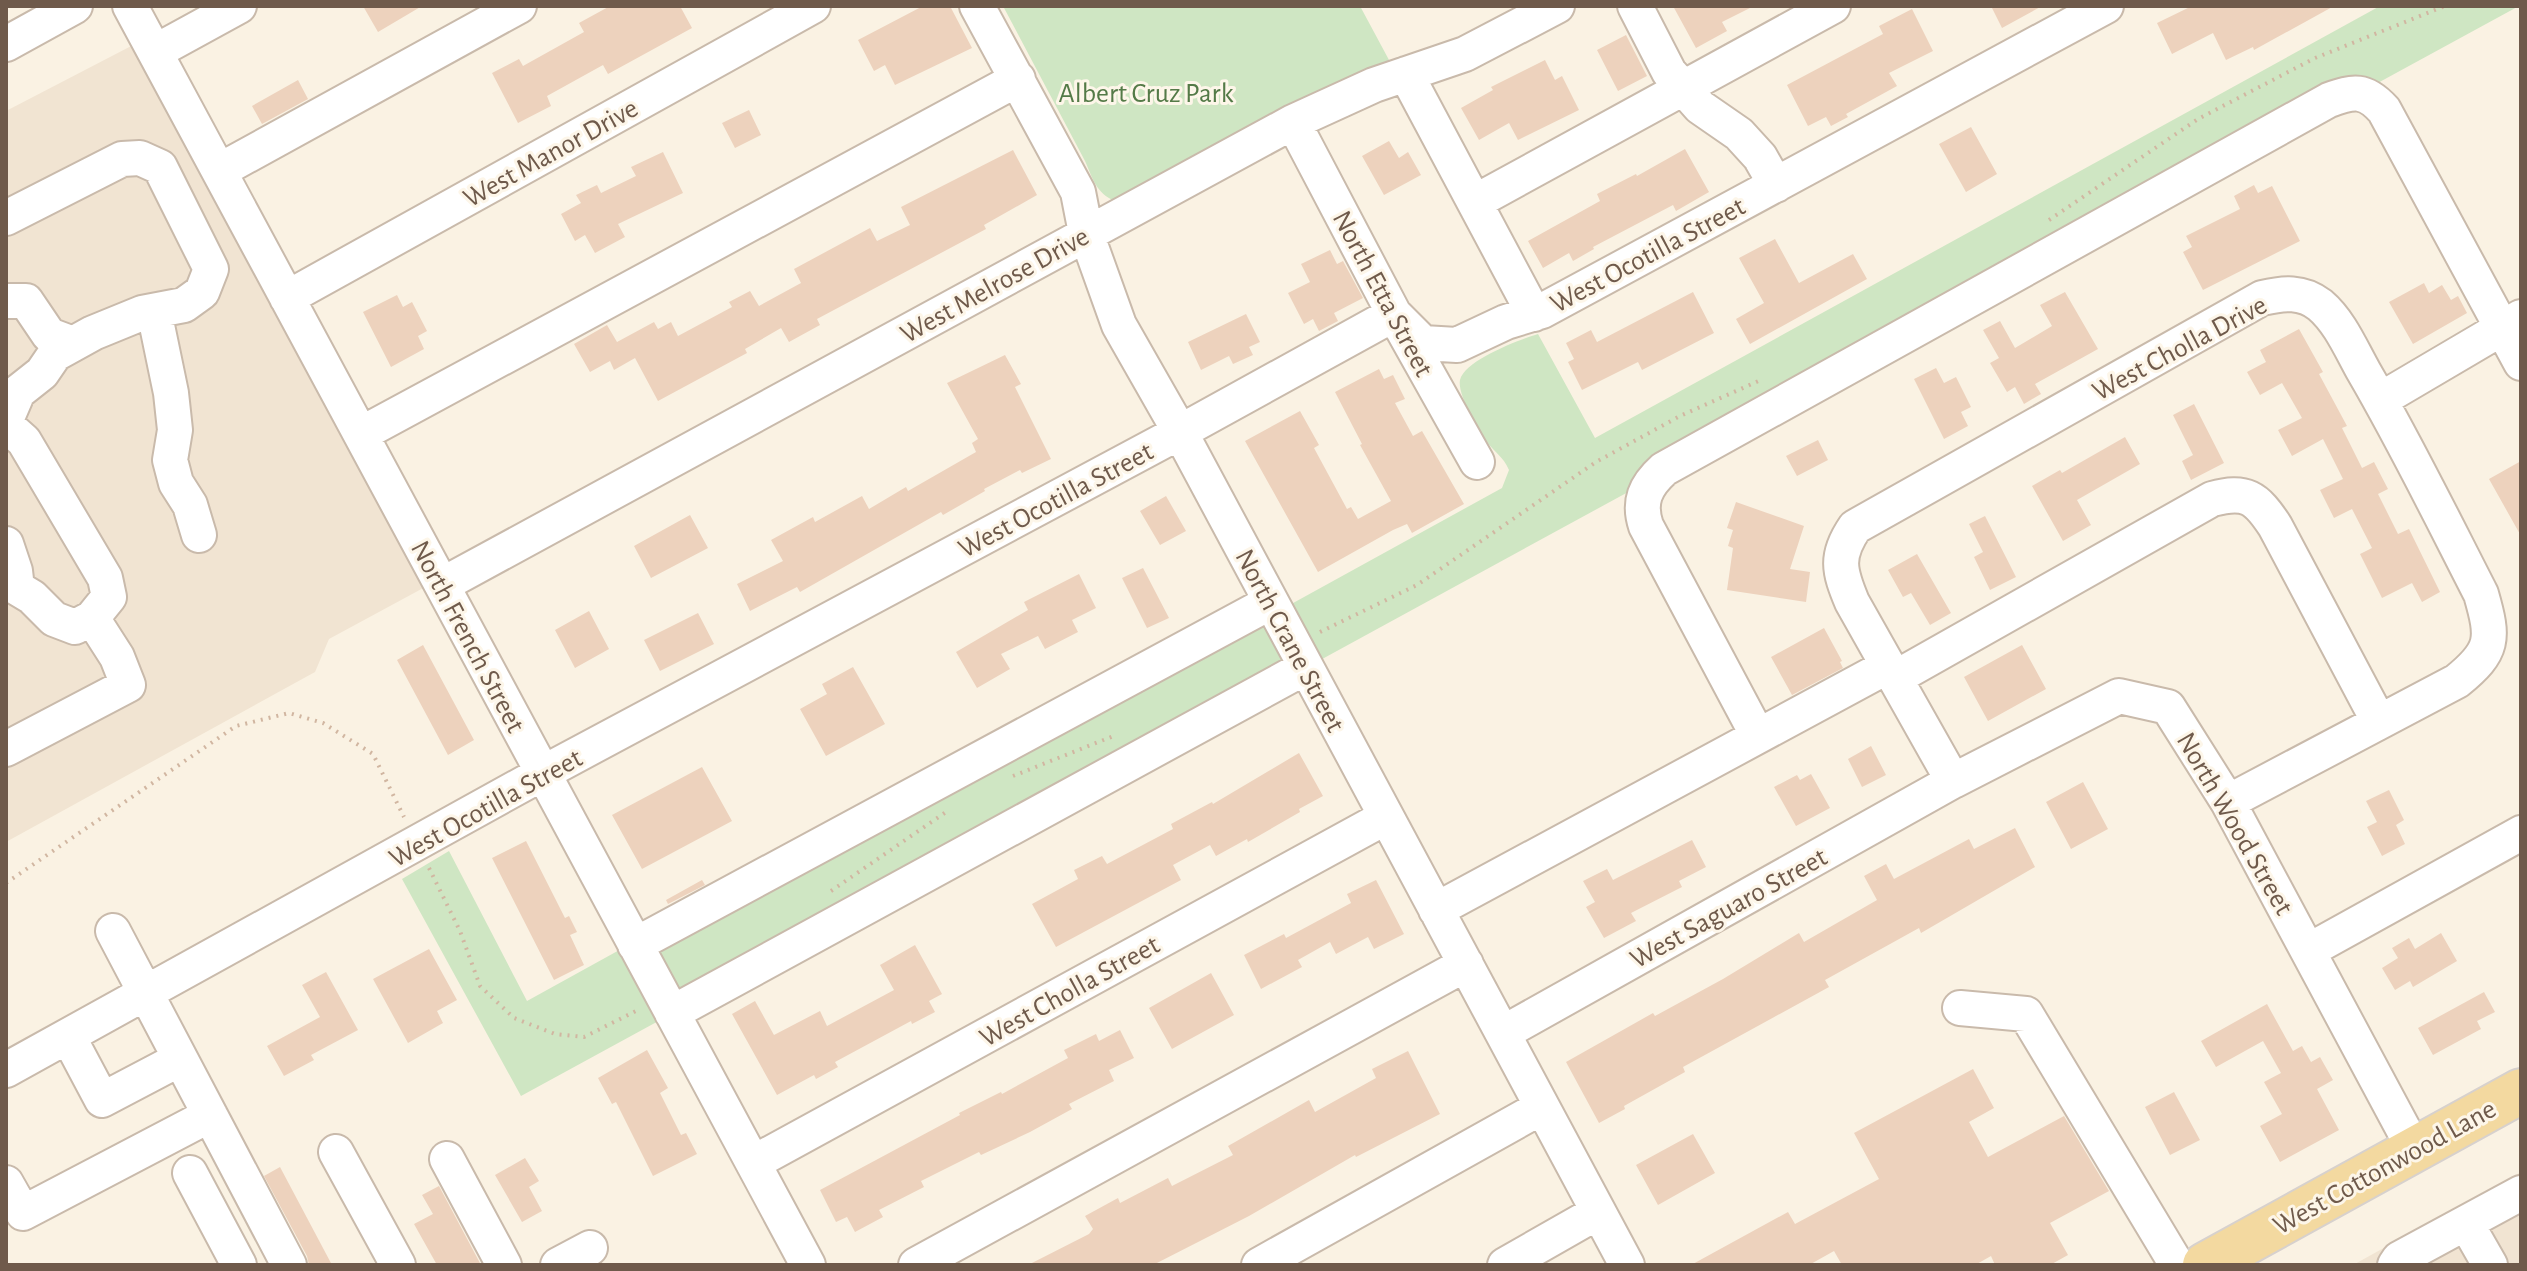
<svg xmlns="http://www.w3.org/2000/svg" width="2527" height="1271" viewBox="0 0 2527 1271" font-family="'Alegreya Sans',sans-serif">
<rect width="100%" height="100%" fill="#faf2e3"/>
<!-- residential -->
<path fill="#f1e4d2" d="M137,43L427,586L329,639L315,672L6,842V111Z
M2521,1172V1265H2353Z"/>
<!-- green -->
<path fill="#cfe6c3" d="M1003,6H1360L1396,73L1115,201C1096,193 1093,179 1085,161Z
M2380,6H2519L521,1096L402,879L449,851L527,1001L623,948L634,966L1502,488L1509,470C1503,456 1495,453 1487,442C1478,430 1457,394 1460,380C1465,360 1519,340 1538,334L1595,438Z"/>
<!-- building -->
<path fill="#edd2bd" d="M363,6H422L378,32Z
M610,6H680L692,28L608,74L603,65L547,96L551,106L518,123L492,73L519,59L523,66L584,32L579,23Z
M923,6H950L972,48L895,85L885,65L874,71L858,40Z
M1673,6H1754L1722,22L1727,31L1696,48Z
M1991,6H2042L2002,28Z
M2192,6H2334L2254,50L2253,47L2226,60L2213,33L2172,54L2157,23Z
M1912,9L1933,51L1889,73L1897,86L1846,114L1848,117L1831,126L1826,117L1808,126L1787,85L1883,34L1879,26Z
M1626,35L1647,76L1618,91L1597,50Z
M1545,60L1555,80L1562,76L1579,110L1518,140L1509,123L1479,140L1461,108L1493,90L1491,87Z
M298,80L308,99L262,124L252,106Z
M749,110L761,135L735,148L722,123Z
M1971,127L1997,174L1966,192L1939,144Z
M1389,141L1399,158L1408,152L1421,175L1384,195L1362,156Z
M1685,149L1709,192L1676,211L1673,205L1593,247L1594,249L1573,261L1569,253L1543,268L1528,241L1600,201L1597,194L1636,174L1637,176Z
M1013,150L1037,195L984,225L986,229L817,319L820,325L789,342L781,328L745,349L747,353L658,401L635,358L614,370L610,361L590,372L574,344L607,325L617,342L654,322L658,329L671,322L678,336L732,307L729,302L750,291L759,306L801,283L794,269L870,228L877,241L910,225L901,207Z
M663,152L683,193L618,224L625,237L595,253L585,235L575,241L561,214L581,203L576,195L597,185L601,193L636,176L631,167Z
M2254,185L2258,193L2272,186L2300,241L2203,290L2183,252L2192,247L2186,236L2240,209L2234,196Z
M1775,239L1799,283L1853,254L1867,279L1750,344L1736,319L1764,303L1739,258Z
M1330,250L1337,264L1343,261L1363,298L1334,313L1338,321L1319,331L1313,319L1304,324L1288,293L1310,282L1301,264Z
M2424,283L2429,293L2442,285L2451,300L2458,296L2467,313L2413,344L2389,302Z
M1693,292L1714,333L1642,370L1638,362L1582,390L1568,362L1574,359L1566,343L1591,330L1597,342Z
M2065,292L2098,349L2035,384L2041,394L2024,404L2015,387L2007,392L1990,363L1999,358L1983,330L2000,321L2015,348L2052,326L2040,305Z
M397,295L403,307L412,302L427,331L418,336L424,349L391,367L363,312Z
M1246,314L1260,342L1249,347L1253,355L1233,364L1229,356L1201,370L1188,342Z
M2299,329L2323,372L2319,374L2347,426L2342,428L2362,468L2374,462L2388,489L2378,494L2398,534L2409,529L2440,592L2422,602L2412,583L2382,598L2360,554L2372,548L2352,509L2334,518L2320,490L2343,479L2323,439L2292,456L2278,430L2302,418L2282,383L2260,395L2247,372L2266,362L2260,350Z
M1005,355L1021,384L1015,387L1051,459L1022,473L1020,470L984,489L985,491L943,515L941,512L800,592L797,587L750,611L737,584L783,561L771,540L813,517L815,522L862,496L869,509L906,487L908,491L976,452L972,443L978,439L947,383Z
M1936,368L1944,383L1956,377L1971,407L1961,412L1968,426L1944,439L1914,379Z
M1379,369L1384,379L1393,375L1405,399L1395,403L1413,436L1422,431L1464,504L1412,533L1407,524L1393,530L1318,572L1245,441L1300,411L1319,445L1314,448L1347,509L1351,507L1358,519L1391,501L1360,445L1362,444L1335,392Z
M2194,404L2224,463L2191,480L2182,461L2193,455L2173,415Z
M2125,437L2140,464L2077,500L2091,525L2063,541L2032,486L2060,470L2062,473Z
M1818,440L1828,460L1797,476L1786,456Z
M2521,461V536L2489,479Z
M1166,496L1186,531L1160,545L1140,511Z
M1736,502L1804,526L1790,569L1810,572L1806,602L1727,590L1733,548L1728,546L1733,530L1727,528Z
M690,515L708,548L651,578L634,546Z
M1985,516L2016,577L1990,590L1974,557L1983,552L1969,524Z
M1917,554L1951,613L1930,625L1911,593L1903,597L1888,570Z
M1143,568L1169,618L1147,628L1122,578Z
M1079,574L1096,608L1072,620L1078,632L1045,649L1038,636L1001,654L1010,669L977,688L956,652L1028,610L1024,602Z
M589,611L609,649L575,668L555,630Z
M698,613L714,644L660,671L644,640Z
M1824,628L1842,661L1840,662L1843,668L1792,695L1771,657Z
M423,645L474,740L448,755L397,660Z
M2022,645L2046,689L1988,721L1964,677Z
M853,667L885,724L826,756L800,709L827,694L822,684Z
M1871,746L1886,775L1862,787L1848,759Z
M1299,753L1323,796L1299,809L1300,812L1248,842L1247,839L1216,856L1210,845L1173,865L1181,880L1056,947L1032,904L1078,879L1074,870L1102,856L1107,864L1173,829L1171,824L1212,802L1213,804Z
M702,767L732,821L642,869L612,815Z
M1811,774L1830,808L1796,826L1774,787L1797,775L1800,780Z
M2083,782L2108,829L2071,849L2046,802Z
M2389,790L2404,820L2396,825L2405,844L2382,856L2367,827L2377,822L2366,801Z
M2015,828L2035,867L1921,933L1919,928L1825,980L1829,987L1683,1067L1685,1072L1624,1106L1625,1109L1599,1123L1566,1062L1653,1013L1655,1016L1723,979L1799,933L1804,942L1877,900L1864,876L1886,864L1894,879L1969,839L1974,849Z
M1692,840L1706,867L1679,881L1682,887L1631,913L1636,921L1604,938L1586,907L1595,902L1583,881L1607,869L1613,880Z
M526,841L565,918L569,916L577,932L570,935L584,965L554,980L492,858Z
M702,880L705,885L668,904L666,900Z
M1376,880L1404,934L1374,949L1368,937L1336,954L1330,942L1298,960L1302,967L1261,989L1244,955L1284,934L1286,938L1351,903L1347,894Z
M2441,933L2457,961L2413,987L2410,981L2395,990L2382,968L2398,958L2392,948L2409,938L2415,949Z
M915,945L942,994L929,1001L935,1012L912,1024L911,1021L835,1062L838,1067L816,1079L814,1075L777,1095L732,1014L755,1001L774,1035L820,1011L827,1026L894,990L880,965Z
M429,949L457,1000L437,1011L443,1023L408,1043L373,979Z
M326,972L358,1030L311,1055L314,1060L284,1076L267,1046L320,1017L302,985Z
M1211,973L1234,1015L1172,1049L1149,1008Z
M2484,992L2495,1012L2477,1021L2481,1029L2433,1055L2418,1028Z
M2267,1004L2293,1051L2302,1046L2311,1062L2320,1057L2333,1080L2317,1089L2339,1130L2280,1162L2260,1126L2282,1114L2264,1082L2281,1073L2263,1041L2216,1067L2201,1041Z
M1120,1030L1134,1058L1109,1070L1114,1081L1069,1104L1072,1109L1030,1132L981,1155L979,1152L921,1181L924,1187L879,1210L883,1217L855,1232L847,1217L836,1222L820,1190L960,1115L959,1113L1001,1092L1002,1094L1068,1058L1064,1050L1096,1034L1099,1041Z
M647,1050L668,1088L660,1093L681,1135L686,1133L697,1154L653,1176L616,1102L612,1104L598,1078Z
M1408,1051L1440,1114L1356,1157L1355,1155L1249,1216L1153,1265H1028L1089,1234L1093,1229L1085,1216L1118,1198L1120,1203L1168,1178L1172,1186L1233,1155L1228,1146L1309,1100L1315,1112L1376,1078L1372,1069Z
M1973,1069L1994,1108L1969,1122L1988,1157L2064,1116L2109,1191L2050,1223L2068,1255L2050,1265H1995L1991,1256L1975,1265H1842L1834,1251L1809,1265H1691L1788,1212L1795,1224L1879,1179L1854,1133Z
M2174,1092L2200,1140L2170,1155L2145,1107Z
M1693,1134L1715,1173L1658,1205L1636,1165Z
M525,1158L539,1181L529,1187L542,1211L522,1222L495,1175Z
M280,1167L332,1265H309L307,1256L264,1176Z
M439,1186L481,1265H437L414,1224L433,1214L422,1195Z"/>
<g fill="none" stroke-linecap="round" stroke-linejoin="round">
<defs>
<path id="minor" d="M130,6L808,1265
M977,6L1078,192L1086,233L1119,325L1180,432L1627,1265
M1635,6L1669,72L1700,107L1739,134L1760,157L1776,185
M6,44L75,6
M155,52L239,6
M1406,74L1534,314
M1293,122L1394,314L1477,462
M219,171L519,6
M1475,202L1833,6
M6,218L122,159L140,158L160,167L211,269L202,292L184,305L142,313L93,333L55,354L42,373L18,392L6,420
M287,298L813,6
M6,301H26L49,335L73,344
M154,311L171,393L175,430L170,460L176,483L190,505L199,535
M2380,400L2521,317
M6,425L24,441L105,578L109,597L92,618
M361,434L1018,79
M6,544L15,571L17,588L32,597L54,619L75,627L92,618L117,657L128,685L6,749
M442,585L1293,122L1374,85L1465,54L1557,6
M1895,678L2212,499C2246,490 2256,497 2275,526L2379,722
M1758,736L1646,526C1638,502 1645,486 1664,469L2329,100C2354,91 2365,89 2384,110L2521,363
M1953,781L1852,602C1839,571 1835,556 1855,527L2262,298C2284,293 2302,291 2320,305C2340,322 2351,349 2364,372C2406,444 2443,520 2481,594C2494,639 2494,651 2457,681L2228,802
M1436,910L1888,666
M113,931L289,1265
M635,945L1271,602
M2308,951L2521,833
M1960,1008L2026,1014L2177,1265
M672,1013L1306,667
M1503,1033L1953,781L2119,696L2168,707L2228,802L2414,1149
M68,1036L102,1100L180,1059
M6,1070L543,773L1180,432L1394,314L1423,343L1457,345L1506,322L1542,311L2106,6
M336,1152L398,1265
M447,1159L504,1265
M753,1163L1386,817
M190,1173L239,1265
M6,1183L23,1213L210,1115
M2466,1223L2490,1265
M558,1265L590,1248
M916,1265L1466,964
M1259,1265L1542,1107
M1505,1265L1598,1212
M2395,1265L2399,1259L2521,1193"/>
<path id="major" d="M2205,1265L2521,1091"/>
</defs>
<!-- minor casing -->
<use href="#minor" stroke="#c9baab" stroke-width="38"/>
<!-- major casing -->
<use href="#major" stroke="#d7d1cd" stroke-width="48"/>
<!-- path -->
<path stroke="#d1b6a1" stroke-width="4" stroke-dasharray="2 6" stroke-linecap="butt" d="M2049,220L2198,119L2315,58L2445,6
M1320,632L1417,585L1596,462L1680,416L1763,379
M1013,776L1116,735
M429,868L460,931L480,986L514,1018L555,1034L584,1037L640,1009
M6,883L236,726L289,713L323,723L373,754L404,817
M831,891L946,812"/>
<!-- minor -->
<use href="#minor" stroke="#fff" stroke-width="34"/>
<!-- major -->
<use href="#major" stroke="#f3d9a0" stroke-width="44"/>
</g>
<g text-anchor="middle" stroke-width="6" stroke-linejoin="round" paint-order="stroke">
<!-- park labels -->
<g font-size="28" fill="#547a47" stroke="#fdf6e9">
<text x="1146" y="102">Albert Cruz Park</text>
</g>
<!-- street labels -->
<g font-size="28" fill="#6f5a4b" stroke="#fdf6e9">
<text transform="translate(550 152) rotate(-29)" y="10">West Manor Drive</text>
<text transform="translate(1647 254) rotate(-28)" y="10">West Ocotilla Street</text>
<text transform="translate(994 284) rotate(-29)" y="10">West Melrose Drive</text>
<text transform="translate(1384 293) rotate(62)" y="10">North Etta Street</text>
<text transform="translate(2179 347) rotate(-28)" y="10">West Cholla Drive</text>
<text transform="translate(1055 499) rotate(-28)" y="10">West Ocotilla Street</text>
<text transform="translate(469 636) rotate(62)" y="10">North French Street</text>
<text transform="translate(1291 640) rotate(62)" y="10">North Crane Street</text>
<text transform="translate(485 807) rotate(-29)" y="10">West Ocotilla Street</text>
<text transform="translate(2236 823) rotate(60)" y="10">North Wood Street</text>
<text transform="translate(1728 907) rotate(-29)" y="10">West Saguaro Street</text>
<text transform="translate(1069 990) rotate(-29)" y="10">West Cholla Street</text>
<text transform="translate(2384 1166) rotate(-29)" y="10">West Cottonwood Lane</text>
</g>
</g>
<!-- border -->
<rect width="2527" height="1271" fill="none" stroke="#6f5a4b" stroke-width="16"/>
</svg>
